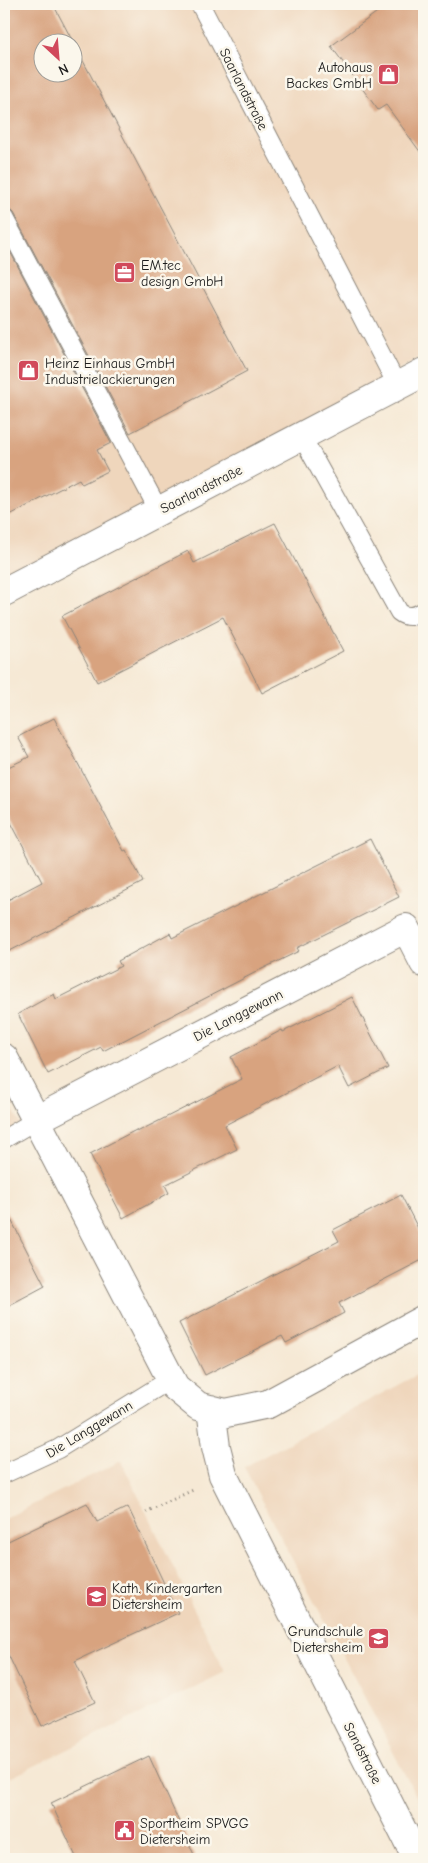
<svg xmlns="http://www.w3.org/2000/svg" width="428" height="1863" viewBox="0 0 428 1863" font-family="'Comic Neue',sans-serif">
<rect width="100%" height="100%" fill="#fbf7ec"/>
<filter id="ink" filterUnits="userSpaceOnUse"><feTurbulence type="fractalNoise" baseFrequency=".02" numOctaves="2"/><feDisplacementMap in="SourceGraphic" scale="10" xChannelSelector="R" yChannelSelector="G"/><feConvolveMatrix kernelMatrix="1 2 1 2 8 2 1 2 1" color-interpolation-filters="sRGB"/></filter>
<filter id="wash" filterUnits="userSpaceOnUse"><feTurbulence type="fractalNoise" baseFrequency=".0096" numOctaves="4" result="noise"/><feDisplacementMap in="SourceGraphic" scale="20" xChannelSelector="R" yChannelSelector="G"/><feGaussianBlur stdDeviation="1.12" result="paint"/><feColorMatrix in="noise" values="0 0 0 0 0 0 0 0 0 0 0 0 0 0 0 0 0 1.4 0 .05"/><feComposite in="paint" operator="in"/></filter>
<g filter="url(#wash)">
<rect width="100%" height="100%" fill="#f6e9d5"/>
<!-- built -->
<path fill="#efd6bc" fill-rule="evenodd" d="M4,4H424V355L4,590ZM42,42H72V72H42Z
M4,1095L21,1124L4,1133Z
M424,1371V1811L244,1467Z
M121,1461L225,1672L10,1778L4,1764V1519Z"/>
<g id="blocks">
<!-- building -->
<path fill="#d8a37f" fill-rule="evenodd" d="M4,4H53L247,371L130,433L13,213L9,209L4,207ZM42,42H72V72H42Z
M388,4H424V157L386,105L378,110L331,46Z
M4,240L111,443L97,450L108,471L82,484L79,479L4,518Z
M275,523L343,651L262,693L223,617L97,682L62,616L188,551L194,563Z
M54,718L124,851L126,850L143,882L4,954V902L42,882L4,809V769L29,757L18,737Z
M370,839L399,897L297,948L299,951L262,969L103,1051L101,1047L48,1074L18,1014L54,994L56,999L121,966L118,961L170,933L172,938Z
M352,997L388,1068L349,1088L338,1066L225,1125L237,1149L165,1185L169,1193L123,1218L90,1154L136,1130L137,1132L242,1079L231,1057L282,1030L283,1032Z
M401,1195L424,1240V1259L339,1303L344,1313L286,1343L282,1336L205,1375L179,1323L339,1241L333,1230Z
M4,1206L45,1286L4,1308Z
M87,1503L97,1522L128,1507L178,1613L75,1661L95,1702L42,1726L4,1646V1543Z
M149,1756L196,1859H77L51,1803Z"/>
</g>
</g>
<g filter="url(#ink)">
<use href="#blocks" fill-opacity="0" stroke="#898278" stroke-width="1"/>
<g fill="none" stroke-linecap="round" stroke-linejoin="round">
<defs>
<path id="lane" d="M200,4L398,387
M4,218L159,511
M302,437L399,612C408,619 415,616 424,611
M4,1139L36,1120
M4,1474L58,1449L171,1379"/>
<path id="street" d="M4,592L424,372
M4,1058L175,1387L198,1406L226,1413L268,1404L424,1319
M36,1120L406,928L424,963
M211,1409L216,1447L223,1475L417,1859"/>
</defs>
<!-- lane casing -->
<use href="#lane" stroke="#898278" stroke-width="20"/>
<!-- street casing -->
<use href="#street" stroke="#898278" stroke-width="30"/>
<!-- path -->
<path stroke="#898278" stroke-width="3" stroke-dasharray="1 4" stroke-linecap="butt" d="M146,1512L193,1490"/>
<!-- lane -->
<use href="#lane" stroke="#fff" stroke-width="18"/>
<!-- street -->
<use href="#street" stroke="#fff" stroke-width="28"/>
</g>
</g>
<!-- icons -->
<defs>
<symbol id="shop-square" viewBox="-11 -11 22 22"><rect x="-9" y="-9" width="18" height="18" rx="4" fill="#d1495b" stroke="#fbf7ec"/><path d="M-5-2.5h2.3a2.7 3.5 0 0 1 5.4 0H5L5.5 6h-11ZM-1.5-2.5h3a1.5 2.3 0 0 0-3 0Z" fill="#fff"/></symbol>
<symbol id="office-square" viewBox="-11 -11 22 22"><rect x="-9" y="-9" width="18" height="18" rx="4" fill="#d1495b" stroke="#fbf7ec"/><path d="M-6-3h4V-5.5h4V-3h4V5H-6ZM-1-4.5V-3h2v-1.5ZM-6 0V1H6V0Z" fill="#fff"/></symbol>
<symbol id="school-square" viewBox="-11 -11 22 22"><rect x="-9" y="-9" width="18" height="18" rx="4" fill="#d1495b" stroke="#fbf7ec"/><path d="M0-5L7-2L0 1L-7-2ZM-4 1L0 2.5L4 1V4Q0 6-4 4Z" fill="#fff"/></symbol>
<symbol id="civic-square" viewBox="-11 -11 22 22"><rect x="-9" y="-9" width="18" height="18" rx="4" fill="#d1495b" stroke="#fbf7ec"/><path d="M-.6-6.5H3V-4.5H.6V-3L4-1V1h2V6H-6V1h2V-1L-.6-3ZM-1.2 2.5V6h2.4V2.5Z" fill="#fff"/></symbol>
</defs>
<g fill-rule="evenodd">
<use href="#shop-square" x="376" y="62" width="25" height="25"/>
<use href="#office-square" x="112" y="260" width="25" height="25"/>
<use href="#shop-square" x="16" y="358" width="25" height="25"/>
<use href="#school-square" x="84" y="1584" width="25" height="25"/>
<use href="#school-square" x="366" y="1626" width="25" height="25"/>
<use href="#civic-square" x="112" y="1818" width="25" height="25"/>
</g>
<g text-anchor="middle" stroke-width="5" stroke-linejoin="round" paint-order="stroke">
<!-- poi labels -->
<g font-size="14" fill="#1c1c1c" stroke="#fbf7ec" text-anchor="start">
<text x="372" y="72" text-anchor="end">Autohaus<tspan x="372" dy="16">Backes GmbH</tspan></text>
<text x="141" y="270">EM.tec<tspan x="141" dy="16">design GmbH</tspan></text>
<text x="45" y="368">Heinz Einhaus GmbH<tspan x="45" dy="16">Industrielackierungen</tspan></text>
<text x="112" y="1593">Kath. Kindergarten<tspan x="112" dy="16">Dietersheim</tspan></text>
<text x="363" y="1636" text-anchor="end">Grundschule<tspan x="363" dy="16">Dietersheim</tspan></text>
<text x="140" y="1828">Sportheim SPVGG<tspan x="140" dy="16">Dietersheim</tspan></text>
</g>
<!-- street labels -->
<g font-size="14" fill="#1c1c1c" stroke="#fbf7ec">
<text transform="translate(244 89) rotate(63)" y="5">Saarlandstraße</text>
<text transform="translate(201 489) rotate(-27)" y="5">Saarlandstraße</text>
<text transform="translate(238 1015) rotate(-27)" y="5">Die Langgewann</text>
<text transform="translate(89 1429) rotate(-31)" y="5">Die Langgewann</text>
<text transform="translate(363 1753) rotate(63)" y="5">Sandstraße</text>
</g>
</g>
<!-- margin -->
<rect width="428" height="1863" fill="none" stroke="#fbf7ec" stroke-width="20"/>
<!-- north arrow -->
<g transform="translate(58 58) rotate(154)"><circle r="24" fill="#fbf7ec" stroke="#a29f99"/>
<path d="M0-4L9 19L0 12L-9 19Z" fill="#d1495b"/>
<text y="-8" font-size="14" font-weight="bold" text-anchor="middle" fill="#1c1c1c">N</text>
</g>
</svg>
